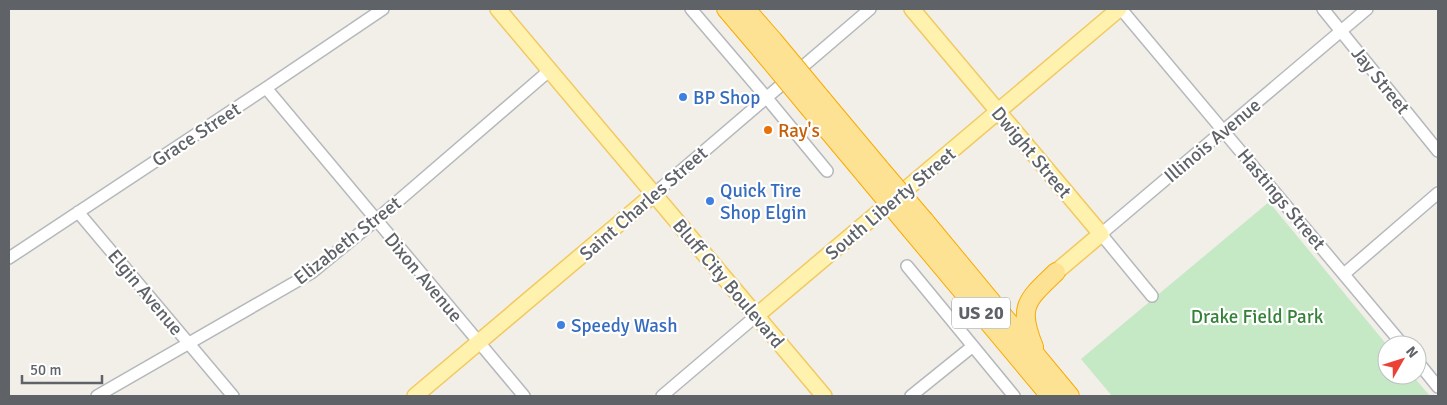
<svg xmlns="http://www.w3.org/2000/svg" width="1447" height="405" viewBox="0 0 1447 405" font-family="Signika,sans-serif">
<rect width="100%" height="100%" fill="#f1efe8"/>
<!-- green -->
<path fill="#c5e8c5" d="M1269,202L1387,345V375H1412L1430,396H1112L1081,359Z"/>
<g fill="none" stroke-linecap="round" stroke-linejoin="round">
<defs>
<path id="minor" d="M691,9L766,97L827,171
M1121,9L1403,345
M1323,9L1438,151
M266,88L524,396
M654,194L870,9
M78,212L233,396
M9,258L266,88L383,9
M907,266L1014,396
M1344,274L1438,193
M1152,296L1101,234L1367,9
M1417,361L1438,387
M97,396L311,273L376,220L550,70
M662,396L756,316
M911,396L973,346"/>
<path id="major" d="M498,9L824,396
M912,9L1101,234L1056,272
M756,316L1119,9
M415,396L654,194"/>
<path id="highway" d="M726,9L761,50
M746,9L773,40
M822,99L878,166
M810,109L866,176
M924,220L1070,396
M911,230L1050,396
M1034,347C1017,306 1027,300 1056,272"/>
</defs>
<!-- minor casing -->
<use href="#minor" stroke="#b5b8bc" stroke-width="14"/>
<!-- major casing -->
<use href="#major" stroke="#f2c960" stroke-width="18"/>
<!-- highway casing -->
<use href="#highway" stroke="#f9ab00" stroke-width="20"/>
<!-- minor -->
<use href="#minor" stroke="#fff" stroke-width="11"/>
<!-- major -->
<use href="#major" stroke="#fff2af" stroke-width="15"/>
<!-- highway -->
<use href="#highway" stroke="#fde293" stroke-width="18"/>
<defs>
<path id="highway-bridge" d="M773,40L822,99
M761,50L810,109
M878,166L924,220
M866,176L911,230"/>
</defs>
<!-- highway-bridge casing -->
<use href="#highway-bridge" stroke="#f9ab00" stroke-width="20" stroke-linecap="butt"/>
<!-- highway-bridge -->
<use href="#highway-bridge" stroke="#fde293" stroke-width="18"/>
</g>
<!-- markers -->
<g fill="#3f7fe0" stroke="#fff" stroke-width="2">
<circle cx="683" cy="97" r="5"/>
<circle cx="710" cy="201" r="5"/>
<circle cx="561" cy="325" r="5"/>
</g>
<circle fill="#e8710a" stroke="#fff" stroke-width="2" cx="768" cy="130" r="5"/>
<g text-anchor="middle" stroke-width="4.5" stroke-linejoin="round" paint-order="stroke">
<!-- shield labels -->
<rect fill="#fff" stroke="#8f9295" stroke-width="1" x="952" y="297.5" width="58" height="31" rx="4"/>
<g font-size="18" font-weight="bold" fill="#5f6368">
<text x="981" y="319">US 20</text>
</g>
<!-- street labels -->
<g font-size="19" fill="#5f6368" stroke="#fff">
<text transform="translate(1381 80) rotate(51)" y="7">Jay Street</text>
<text transform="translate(196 134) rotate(-33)" y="7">Grace Street</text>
<text transform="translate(1212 140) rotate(-40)" y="7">Illinois Avenue</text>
<text transform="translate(1032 152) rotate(50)" y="7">Dwight Street</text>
<text transform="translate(1282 199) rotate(50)" y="7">Hastings Street</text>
<text transform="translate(643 203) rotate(-41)" y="7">Saint Charles Street</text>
<text transform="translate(890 203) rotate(-40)" y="7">South Liberty Street</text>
<text transform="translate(347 240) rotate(-38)" y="7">Elizabeth Street</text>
<text transform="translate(424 277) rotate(50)" y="7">Dixon Avenue</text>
<text transform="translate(729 283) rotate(50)" y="7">Bluff City Boulevard</text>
<text transform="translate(146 292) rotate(50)" y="7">Elgin Avenue</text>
</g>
<!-- shop labels -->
<g font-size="19" fill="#366cbe" stroke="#fff" text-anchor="start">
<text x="693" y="104">BP Shop</text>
<text x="720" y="197">Quick Tire<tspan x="720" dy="22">Shop Elgin</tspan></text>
<text x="571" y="332">Speedy Wash</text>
</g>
<!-- food labels -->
<g font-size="19" fill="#c56008" stroke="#fff" text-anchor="start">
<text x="778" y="137">Ray's</text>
</g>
<!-- park labels -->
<g font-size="19" fill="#348238" stroke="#fff">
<text x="1257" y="323">Drake Field Park</text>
</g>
</g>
<!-- border -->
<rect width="1447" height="405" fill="none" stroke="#5f6368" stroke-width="20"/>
<!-- north arrow -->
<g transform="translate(1402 360) rotate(51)"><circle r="24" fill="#ffffff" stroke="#bfc1c3"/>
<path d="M0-4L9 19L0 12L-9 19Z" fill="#ea4335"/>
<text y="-8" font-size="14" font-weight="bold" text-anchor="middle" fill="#5f6368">N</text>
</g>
<!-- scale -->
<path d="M22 375v8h80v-8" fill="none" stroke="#5f6368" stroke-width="2.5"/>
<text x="30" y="375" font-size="15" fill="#5f6368" stroke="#ffffff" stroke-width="4" paint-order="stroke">50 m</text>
</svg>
